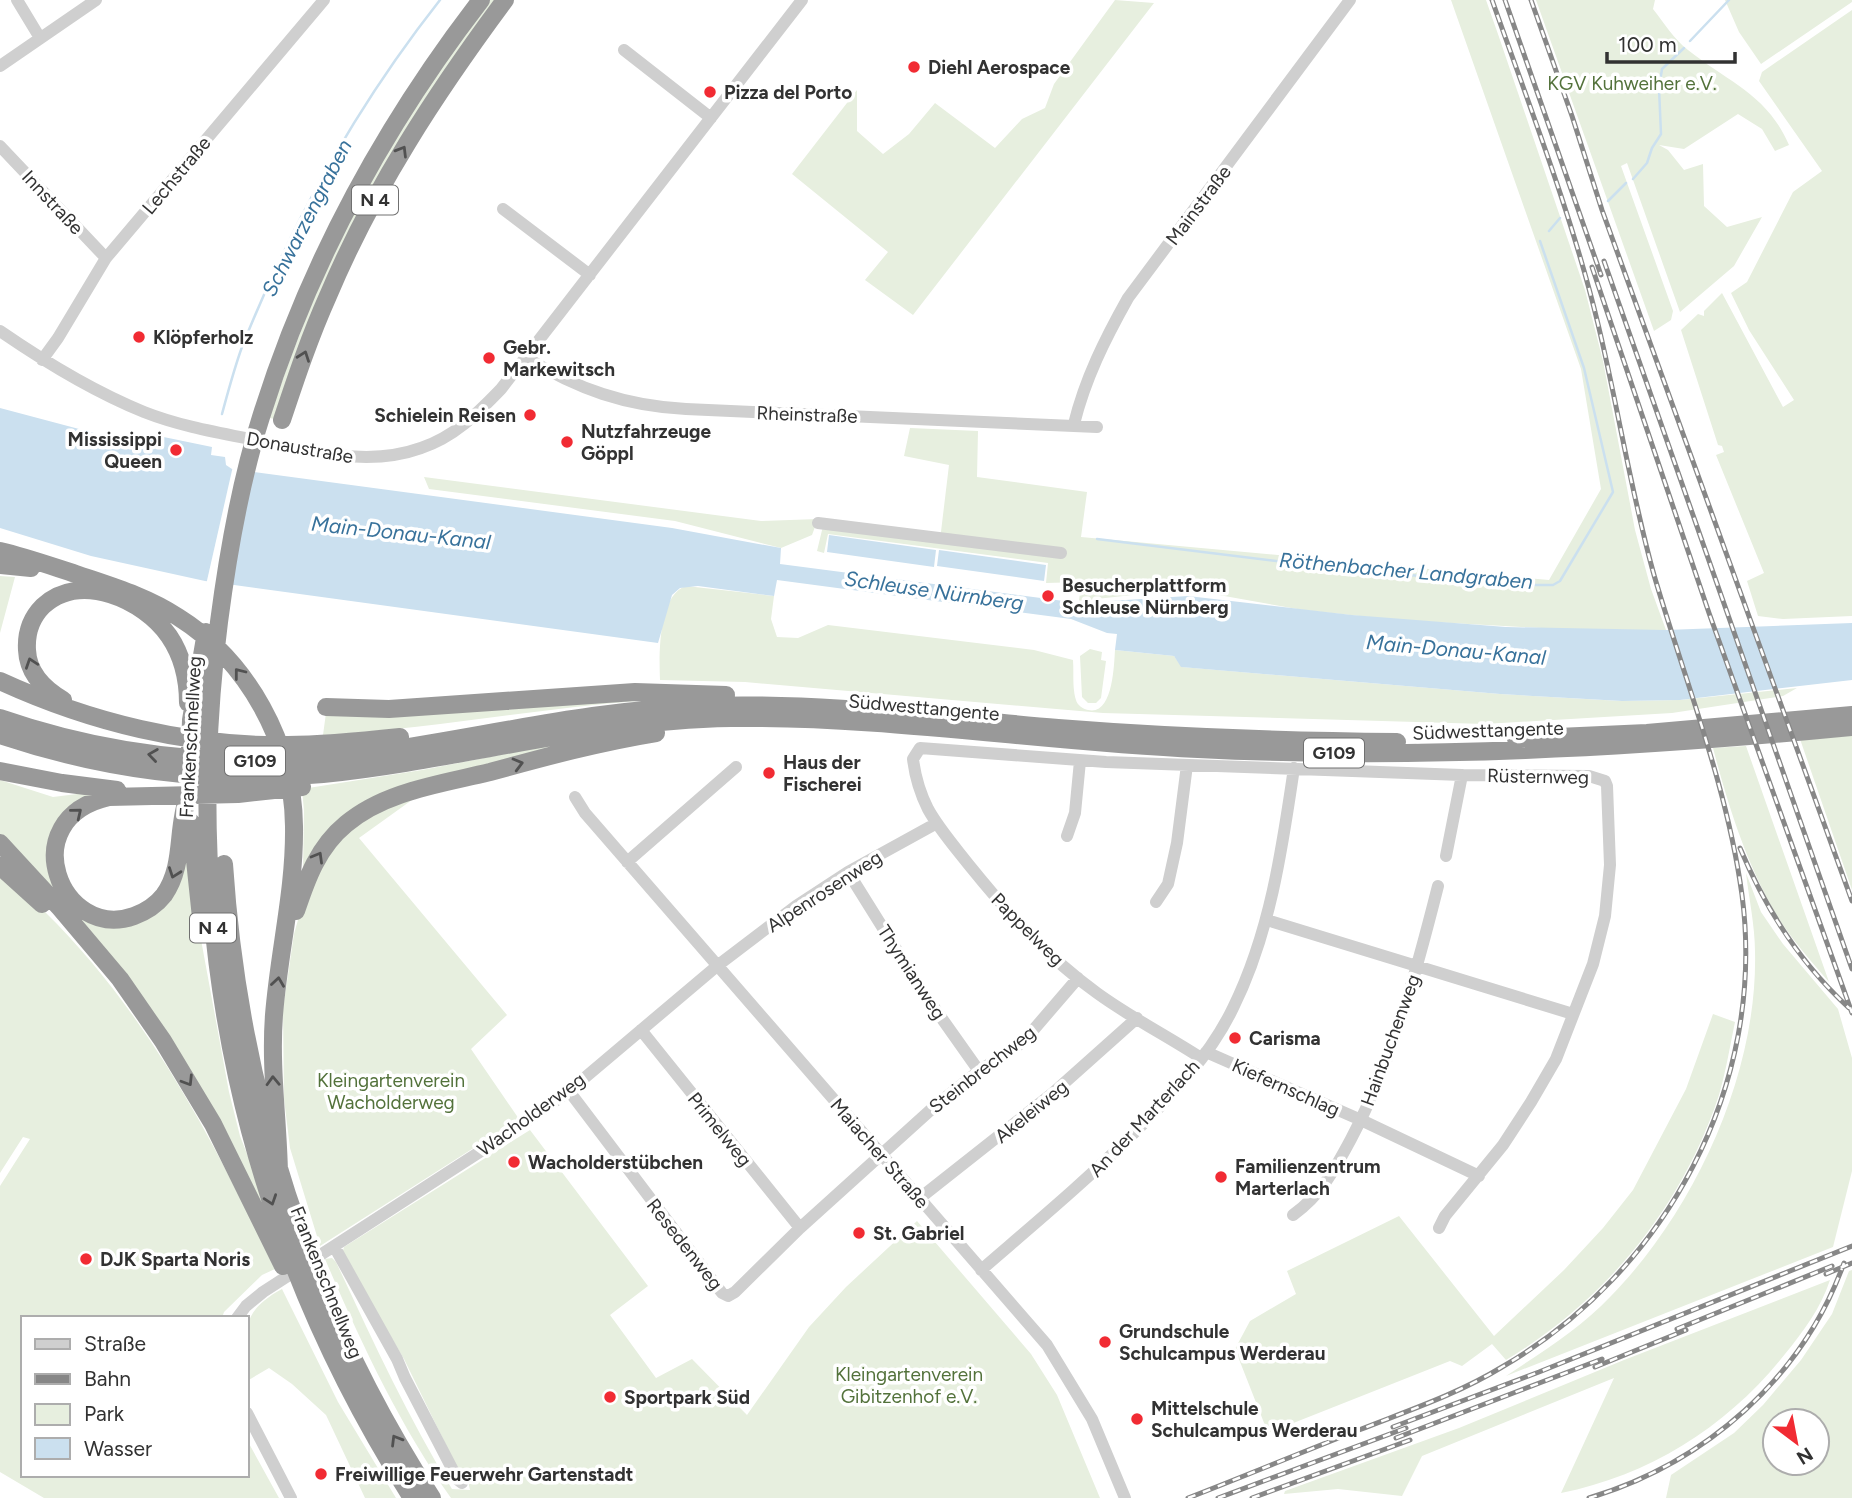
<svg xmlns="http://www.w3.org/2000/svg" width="1852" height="1498" viewBox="0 0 1852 1498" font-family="Figtree,sans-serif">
<rect width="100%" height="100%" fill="#fff"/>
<!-- green -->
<path fill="#e7efdf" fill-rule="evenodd" d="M488,0H495L427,96L405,132L275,419L269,418C304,318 343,218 400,127C428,84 459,42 488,0Z
M1115,0L1154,3L913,315L865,280L888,252L792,174L857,90V131L883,154L909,134L935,103L995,148L1022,119L1045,108L1054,84Z
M1451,0H1486L1499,37L1585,290L1603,361L1635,530L1651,589L1666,630L1595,631L1398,620L1303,610L1185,589L1079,601L1081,582L1046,583L1048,563L828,534L824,553L817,551L823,526L940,540L949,465L904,456L910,428L978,431L977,477L1087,492L1081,537L1549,580L1601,489L1581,369Z
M1536,0H1655L1653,9C1664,23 1674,39 1688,50C1728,82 1767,94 1789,145L1775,151L1762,129L1738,114L1684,149L1659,145L1668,150L1684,170L1703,164L1704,206L1727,227L1762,217L1734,266L1680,312L1627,163L1621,166L1673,311L1671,320L1654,331Z
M1725,0H1852V2L1761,64L1739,32Z
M1852,10V616L1783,619L1758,616L1747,581L1764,573L1716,455L1724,452L1722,446L1718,445L1681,330L1698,314L1704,316V311L1722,293L1783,407L1794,400L1749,330L1731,293L1747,282L1793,192L1822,171L1759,81L1762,72Z
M424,477L761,521L818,519L812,535L781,548L675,521L429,489Z
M0,576L15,577L0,633Z
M686,586L774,596L771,619L777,637L798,638L828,625L1034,650L1073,660C1074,672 1072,688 1076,700C1077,705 1083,709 1088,710C1113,716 1114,665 1115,650L1174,656L1182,667L1500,694L1621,701L1680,700L1797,688L1783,696L1672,713L1485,724L1103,713L745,682L660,680C659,655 658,595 686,586Z
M1090,649L1102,652L1101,660L1106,661L1101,698L1096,703H1088L1082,697L1080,656Z
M572,698L638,701C533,709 429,729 323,735L326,713Z
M1852,734V890L1800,739Z
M603,735L394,793L303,871L304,811L302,789L422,770Z
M1746,746L1829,982C1811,961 1791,939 1776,914C1746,863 1728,805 1713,748Z
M0,780L53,797L101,791L56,833L73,906L145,916L184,847L229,1092L240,1136L267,1205L269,1229L227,1142L33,868L0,834Z
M423,792L359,838L507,1015L471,1049L519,1119L320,1246L290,1148L284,1099L283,1009L294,934L307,888L348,825Z
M1746,873L1761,912L1783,944L1838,1009L1852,1058V1171L1833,1247L1506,1376C1542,1352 1581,1328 1611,1296C1695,1210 1758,1073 1755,952C1755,926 1749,899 1746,873Z
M0,874C15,886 31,898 45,912C147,1012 214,1141 275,1269L262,1275L224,1312L222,1318H23V1475H247V1440L279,1498H44L0,1472V1186L30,1139L23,1137L0,1173Z
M1713,1014L1735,1022C1730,1046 1726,1071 1719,1095C1682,1207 1606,1300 1506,1360L1492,1344L1462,1366L1450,1361L1268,1433L1235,1349L1250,1321L1296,1294L1287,1271L1399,1216L1494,1336L1564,1270L1603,1228L1633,1190L1686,1089Z
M530,1130L648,1286L610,1315L656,1378L692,1359L747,1415L809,1327L846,1287L917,1221L1031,1354L1057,1395L1100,1498H451C399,1424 361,1343 325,1259L332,1258L336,1262C372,1339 407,1416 452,1489L470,1490L468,1481L462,1478L404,1359L342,1254L344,1247Z
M1852,1270V1498H1666L1671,1475L1734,1433L1763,1405L1801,1360L1832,1314L1849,1271ZM1817,1421V1463H1775V1421Z
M1830,1280C1821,1308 1803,1332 1785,1354C1729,1425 1651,1475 1561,1493L1614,1378L1422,1456L1402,1496L1338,1489L1284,1494L1285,1491L1459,1428L1624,1360Z
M282,1289L338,1402L396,1498H365L326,1415L292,1384L269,1368L247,1381C247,1335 236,1314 282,1289Z"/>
<!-- water -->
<path fill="#cbe0ef" d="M0,408L143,446L147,437L154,435L212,447L211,455L225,457L226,465L232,469L672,528L781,548L780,564L1079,603L1188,596L1352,615L1506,627L1666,630L1852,623V680L1680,700L1622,701L1500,694L1181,667L1174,656L1115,650L1117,634L1107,633L1071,619L777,580L774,596L698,586L680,588L672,595L658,643L205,581L91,556L0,528Z
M829,535L936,550L934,567L827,552Z
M939,550L1046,565L1044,581L937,566Z"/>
<!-- pier -->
<path fill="#fff" d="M233,466L254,469L229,589L206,585Z"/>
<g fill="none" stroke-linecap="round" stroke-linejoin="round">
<!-- stream -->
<path stroke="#cbe0ef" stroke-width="2.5" d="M1690,41L1729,0
M1633,179L1647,163L1652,148L1661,134L1659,88L1662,69L1684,48
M1608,201L1626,183
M1549,231L1560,218
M222,414C228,392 234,369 242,347C291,224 358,104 440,0
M1097,539L1349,570L1528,585H1553L1560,581L1613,492L1584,368L1540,241"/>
<!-- minor -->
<path stroke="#cfcfcf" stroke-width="12" d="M17,0L40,38
M624,50L711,118
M0,66L96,0
M0,146L106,258
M503,209L590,275
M0,331C45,362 92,391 144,412C187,429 234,435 279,445C326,454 374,465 421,448C454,437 477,414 501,389L802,0
M527,358C577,389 626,406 686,409L1097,427
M42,360L58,338L106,258L324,0
M1074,424C1085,379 1105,339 1128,298L1350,0
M818,523L1061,553
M575,797L585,813L1047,1345L1092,1419L1125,1498
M1067,836L1075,813L1080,761
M1446,856L1462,775
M627,862L736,767
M848,872L921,989L979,1071
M1156,902L1168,884L1177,843L1187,765
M1267,920L1573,1014
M641,1030L800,1228
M1206,1052L1361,1120L1479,1176
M1201,1058C1167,1036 1130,1017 1097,993C1048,958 1007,912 969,865C955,847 939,829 928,809C920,793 915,776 913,759L920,748L1106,762L1462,775L1589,776L1605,781L1607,786L1610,865L1605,916L1593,964L1556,1059L1531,1102L1503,1145L1445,1216L1439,1228
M569,1091L722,1293L728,1296L735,1292L800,1228L935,1106L979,1071L1023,1042L1078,978
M920,1198L1053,1093L1137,1018
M1293,1215C1321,1195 1335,1169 1351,1139C1393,1059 1416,973 1438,886
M334,1246L397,1359L405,1378L458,1480L462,1483
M981,1270C1033,1225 1086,1181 1135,1132C1172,1095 1210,1056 1233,1008C1270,933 1282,850 1294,768
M237,1318L246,1306L263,1292L520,1126L569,1091L717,966L796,906L848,872L937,823
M247,1413L291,1498"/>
<!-- highway -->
<path stroke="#999" stroke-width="18" d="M282,420C296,378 310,336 328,296C373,189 436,93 505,0
M0,551C26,557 51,566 76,574C111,586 146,596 178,617C248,661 293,743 294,826C295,890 279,951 274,1015C270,1068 278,1120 279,1173
M0,565L31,568
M0,681C89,722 190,747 288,745C326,745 363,741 400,737
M63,700C44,689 28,673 27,650C26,633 31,618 43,606C81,571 144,600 169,636C182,655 188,680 188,703
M326,707L389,709L635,692L726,695
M0,718C124,761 254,770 383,751C491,735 596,709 705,706C823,702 941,718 1058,728C1171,737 1284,741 1397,742
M0,735C104,770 214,784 323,774C460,760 592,720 731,718C887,716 1042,742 1198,749C1417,760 1634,748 1852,727
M1516,739L1647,733L1852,715
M190,749L191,720L206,632
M0,771L62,783L117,790
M188,797C176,829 185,865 164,895C157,904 145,912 134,916C61,942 12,819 109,797L238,794L302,787
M191,822L202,927
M0,843L60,908L120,979L163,1041L213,1124L283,1266
M224,864C239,1091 308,1307 432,1498
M0,866L42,904
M296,911C307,878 318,847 346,824C385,791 441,784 490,772C545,757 600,742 656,733
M412,1498C243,1233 179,933 219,622C228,553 240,483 261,417C309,263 383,127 481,0"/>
<defs>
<path id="rail" d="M1505,0L1601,275
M1531,0L1572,116L1602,210L1852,901
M1604,261L1852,969
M1592,267L1709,613L1852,1013
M1740,848C1766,910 1800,963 1849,1008
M1826,1274L1852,1263
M1677,1329L1832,1266
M1595,1367L1686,1330
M1393,1427L1539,1372L1852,1246
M1396,1438L1602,1359
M1188,1498C1245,1476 1302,1452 1359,1430C1407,1411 1458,1394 1502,1367C1666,1272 1767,1085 1742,895C1727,785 1685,681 1654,575C1631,493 1618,407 1598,324C1572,215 1529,105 1492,0
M1218,1498L1406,1428
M1252,1498L1410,1440
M1589,1498C1705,1463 1802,1379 1844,1263"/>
</defs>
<!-- rail casing -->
<use href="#rail" stroke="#878787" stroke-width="5"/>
<!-- rail -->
<use href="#rail" stroke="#fff" stroke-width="2.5" stroke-dasharray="8" stroke-linecap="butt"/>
</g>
<!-- one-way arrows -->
<defs><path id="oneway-chevron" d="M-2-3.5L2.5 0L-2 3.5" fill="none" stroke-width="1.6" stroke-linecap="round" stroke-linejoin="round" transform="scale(1.75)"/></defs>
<g stroke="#515151">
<use href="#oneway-chevron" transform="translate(402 151) rotate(-59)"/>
<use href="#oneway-chevron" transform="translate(304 356) rotate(-70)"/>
<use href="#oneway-chevron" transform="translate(31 663) rotate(-109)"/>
<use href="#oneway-chevron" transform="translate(239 673) rotate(-128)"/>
<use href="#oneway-chevron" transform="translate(153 755) rotate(-172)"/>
<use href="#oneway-chevron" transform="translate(518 764) rotate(-15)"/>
<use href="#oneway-chevron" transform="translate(77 813) rotate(-39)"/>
<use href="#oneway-chevron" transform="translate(318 857) rotate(-60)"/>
<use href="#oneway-chevron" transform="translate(174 873) rotate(110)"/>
<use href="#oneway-chevron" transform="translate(278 982) rotate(-82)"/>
<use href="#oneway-chevron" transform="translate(188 1081) rotate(58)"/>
<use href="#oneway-chevron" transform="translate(273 1081) rotate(-92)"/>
<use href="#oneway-chevron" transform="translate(271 1200) rotate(71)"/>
<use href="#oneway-chevron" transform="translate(396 1440) rotate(-121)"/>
</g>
<!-- markers -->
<g fill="#f12b33" stroke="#fff" stroke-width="2.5">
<circle cx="914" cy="67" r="7"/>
<circle cx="710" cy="92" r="7"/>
<circle cx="139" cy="337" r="7"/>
<circle cx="489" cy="358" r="7"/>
<circle cx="530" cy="415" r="7"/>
<circle cx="567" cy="442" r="7"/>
<circle cx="176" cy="450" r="7"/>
<circle cx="1048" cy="596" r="7"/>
<circle cx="769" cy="773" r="7"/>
<circle cx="1235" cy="1038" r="7"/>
<circle cx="514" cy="1162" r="7"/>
<circle cx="1221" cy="1177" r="7"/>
<circle cx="859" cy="1233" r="7"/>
<circle cx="86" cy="1259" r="7"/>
<circle cx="1105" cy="1342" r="7"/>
<circle cx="610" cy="1397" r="7"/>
<circle cx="1137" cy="1419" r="7"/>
<circle cx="321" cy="1474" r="7"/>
</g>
<g text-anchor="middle" stroke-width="7" stroke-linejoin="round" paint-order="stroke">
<!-- shield labels -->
<g fill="#fff" stroke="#707070" stroke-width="2">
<rect x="352" y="185.5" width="46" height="29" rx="5"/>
<rect x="1304" y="738.5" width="60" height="29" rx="5"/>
<rect x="225" y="746.5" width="60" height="29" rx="5"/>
<rect x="190" y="913.5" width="46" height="29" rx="5"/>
</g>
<g font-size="18" font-weight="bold" fill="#323232">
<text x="375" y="206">N 4</text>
<text x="1334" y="759">G109</text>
<text x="255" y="767">G109</text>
<text x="213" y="934">N 4</text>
</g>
<!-- poi labels -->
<g font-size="19" font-weight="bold" fill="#323232" stroke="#fff" text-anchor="start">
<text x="928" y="74">Diehl Aerospace</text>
<text x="724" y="99">Pizza del Porto</text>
<text x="153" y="344">Klöpferholz</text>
<text x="503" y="354">Gebr.<tspan x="503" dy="22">Markewitsch</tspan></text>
<text x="516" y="422" text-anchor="end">Schielein Reisen</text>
<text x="581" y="438">Nutzfahrzeuge<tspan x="581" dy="22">Göppl</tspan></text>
<text x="162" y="446" text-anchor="end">Mississippi<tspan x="162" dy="22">Queen</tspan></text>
<text x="1062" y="592">Besucherplattform<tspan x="1062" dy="22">Schleuse Nürnberg</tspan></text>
<text x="783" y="769">Haus der<tspan x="783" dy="22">Fischerei</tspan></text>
<text x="1249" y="1045">Carisma</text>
<text x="528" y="1169">Wacholderstübchen</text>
<text x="1235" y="1173">Familienzentrum<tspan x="1235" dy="22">Marterlach</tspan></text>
<text x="873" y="1240">St. Gabriel</text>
<text x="100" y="1266">DJK Sparta Noris</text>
<text x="1119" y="1338">Grundschule<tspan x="1119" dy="22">Schulcampus Werderau</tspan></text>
<text x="624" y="1404">Sportpark Süd</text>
<text x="1151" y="1415">Mittelschule<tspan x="1151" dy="22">Schulcampus Werderau</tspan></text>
<text x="335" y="1481">Freiwillige Feuerwehr Gartenstadt</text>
</g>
<!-- park labels -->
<g font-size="19" fill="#53723b" stroke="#fff">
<text x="1632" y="90">KGV Kuhweiher e.V.</text>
<text x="391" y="1087">Kleingartenverein<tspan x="391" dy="22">Wacholderweg</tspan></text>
<text x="909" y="1381">Kleingartenverein<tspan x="909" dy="22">Gibitzenhof e.V.</tspan></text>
</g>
<!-- street labels -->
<g font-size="19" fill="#323232" stroke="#fff">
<text transform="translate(176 175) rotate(-50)" y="7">Lechstraße</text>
<text transform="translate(53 202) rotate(47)" y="7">Innstraße</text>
<text transform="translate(1198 205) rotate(-53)" y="7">Mainstraße</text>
<text transform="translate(807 414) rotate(2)" y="7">Rheinstraße</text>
<text transform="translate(300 447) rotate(10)" y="7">Donaustraße</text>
<text transform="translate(924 707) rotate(5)" y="7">Südwesttangente</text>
<text transform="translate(1488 730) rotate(-2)" y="7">Südwesttangente</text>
<text transform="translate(190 737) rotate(-87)" y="7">Frankenschnellweg</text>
<text transform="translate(1538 776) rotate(1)" y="7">Rüsternweg</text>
<text transform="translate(824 891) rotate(-33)" y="7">Alpenrosenweg</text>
<text transform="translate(1028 929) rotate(45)" y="7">Pappelweg</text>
<text transform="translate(912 972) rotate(57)" y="7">Thymianweg</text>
<text transform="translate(1390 1040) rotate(-70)" y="7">Hainbuchenweg</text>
<text transform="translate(982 1069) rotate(-38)" y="7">Steinbrechweg</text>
<text transform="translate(1286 1087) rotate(24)" y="7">Kiefernschlag</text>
<text transform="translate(1031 1111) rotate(-39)" y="7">Akeleiweg</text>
<text transform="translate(531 1114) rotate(-36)" y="7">Wacholderweg</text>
<text transform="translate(1144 1118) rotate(-47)" y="7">An der Marterlach</text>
<text transform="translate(720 1129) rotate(51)" y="7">Primelweg</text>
<text transform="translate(880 1153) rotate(49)" y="7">Maiacher Straße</text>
<text transform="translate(685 1244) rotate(52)" y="7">Resedenweg</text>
<text transform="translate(327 1282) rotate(68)" y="7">Frankenschnellweg</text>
</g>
<!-- water labels -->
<g font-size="21" font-style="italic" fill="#38729b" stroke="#fff">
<text transform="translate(307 218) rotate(-63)" y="7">Schwarzengraben</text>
<text transform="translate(401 533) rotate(6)" y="7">Main-Donau-Kanal</text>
<text transform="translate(1406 571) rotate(5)" y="7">Röthenbacher Landgraben</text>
<text transform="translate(934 591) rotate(8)" y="7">Schleuse Nürnberg</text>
<text transform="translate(1456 650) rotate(5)" y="7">Main-Donau-Kanal</text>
</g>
</g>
<!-- legend -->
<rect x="21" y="1316" width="228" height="161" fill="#ffffff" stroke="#adadad" stroke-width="2"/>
<rect x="35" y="1339" width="35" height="10" fill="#cfcfcf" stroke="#adadad" stroke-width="2"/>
<text x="84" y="1351" font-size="21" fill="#323232">Straße</text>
<rect x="35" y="1374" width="35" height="10" fill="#878787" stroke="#adadad" stroke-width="2"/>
<text x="84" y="1386" font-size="21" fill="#323232">Bahn</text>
<rect x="35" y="1404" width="35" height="21" fill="#e7efdf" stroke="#adadad" stroke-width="2"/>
<text x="84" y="1421" font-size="21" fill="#323232">Park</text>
<rect x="35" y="1438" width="35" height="21" fill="#cbe0ef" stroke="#adadad" stroke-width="2"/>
<text x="84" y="1456" font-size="21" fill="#323232">Wasser</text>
<!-- north arrow -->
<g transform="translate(1796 1442) rotate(148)"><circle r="33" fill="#ffffff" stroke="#adadad" stroke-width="2"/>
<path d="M0-5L12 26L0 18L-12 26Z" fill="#f12b33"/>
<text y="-10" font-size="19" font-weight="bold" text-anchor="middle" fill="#323232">N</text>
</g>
<!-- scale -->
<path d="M1607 52v10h128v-10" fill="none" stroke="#323232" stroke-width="3.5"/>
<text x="1618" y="52" font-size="21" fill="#323232" stroke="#ffffff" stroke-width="5" paint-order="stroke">100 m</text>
</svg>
